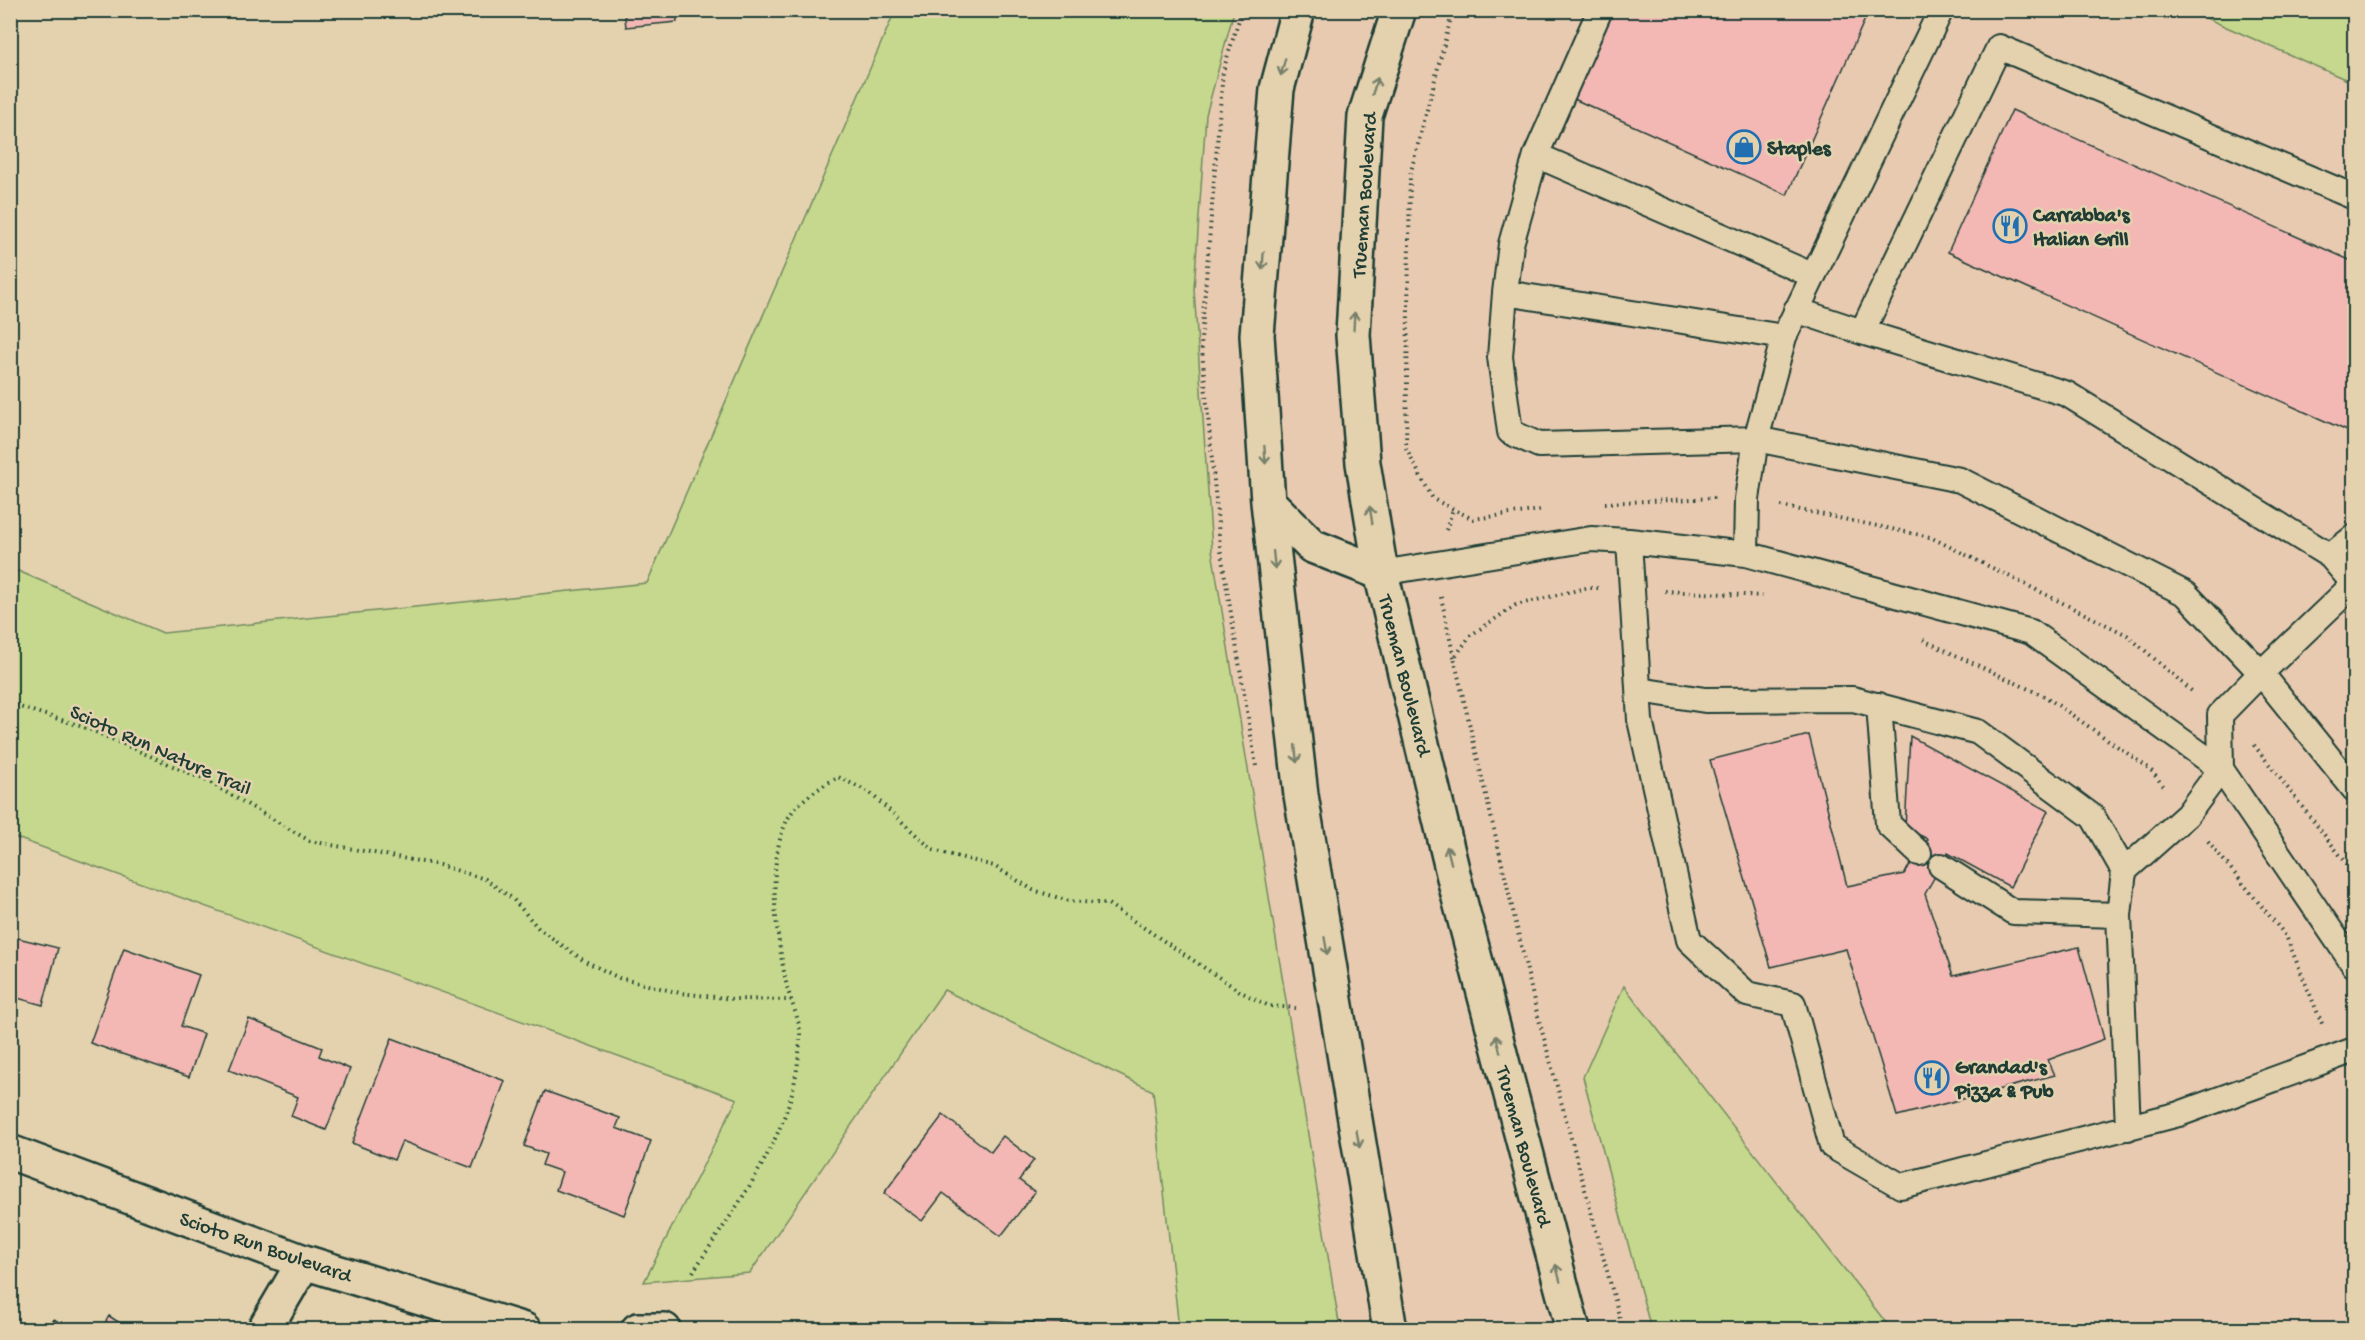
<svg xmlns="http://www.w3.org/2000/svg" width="2365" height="1340" viewBox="0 0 2365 1340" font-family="'Gochi Hand',sans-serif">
<rect width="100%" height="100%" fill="#e4d2af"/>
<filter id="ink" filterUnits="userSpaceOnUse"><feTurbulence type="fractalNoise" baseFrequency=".0167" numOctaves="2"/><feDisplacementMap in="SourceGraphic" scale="12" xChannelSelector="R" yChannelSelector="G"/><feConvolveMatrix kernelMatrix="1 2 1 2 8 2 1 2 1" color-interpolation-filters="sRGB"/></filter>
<g filter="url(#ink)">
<!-- built -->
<path fill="#e8cab0" d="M1234,11H2190L2354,83V1329H1340L1212,550L1194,289L1206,115Z"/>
<!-- green -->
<path fill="#c5d88d" stroke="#728a60" stroke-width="1.5" d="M895,11H1234L1206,115L1194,289L1212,550L1340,1329H1179L1153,1091L944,990L750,1273L644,1282L737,1099L11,836V568L163,633L647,583Z
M2190,11H2354V83Z
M1624,986L1891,1329H1651L1583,1077Z"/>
<!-- building -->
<path fill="#f3b8b4" stroke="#1f3d34" stroke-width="1.5" d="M624,10H676L677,22L626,27Z
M1613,10H1869L1787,195L1574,99Z
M2012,110L2354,262V434L1948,252Z
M1809,735L1847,886L1904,874L1928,839L1905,828L1910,736L2048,811L2010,887L1948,853L1925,894L1953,976L2079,947L2104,1039L2048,1060L2055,1075L1897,1116L1846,949L1771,967L1710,760Z
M10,936L58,948L43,1005L10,996Z
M124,948L199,975L181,1026L204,1034L189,1077L90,1043Z
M249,1019L322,1048L319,1056L350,1069L326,1130L291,1116L298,1097L229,1070Z
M392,1038L505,1081L472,1168L402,1141L394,1160L352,1143Z
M545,1091L620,1118L616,1128L651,1141L624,1215L556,1190L562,1172L542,1165L546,1154L524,1146Z
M943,1115L991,1152L1003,1136L1034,1160L1019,1180L1035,1192L1001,1236L943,1193L922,1221L884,1193Z
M109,1316L131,1330H101Z
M54,1319L71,1330H47Z
M981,1321L1086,1324V1330H981Z"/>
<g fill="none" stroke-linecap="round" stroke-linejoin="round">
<defs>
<path id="lane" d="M1600,10L1536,155L1812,275
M1536,155L1511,244L1505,293L1500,357L1510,432L1539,445L1756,439L1960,480L2186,594L2261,673L2220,715L2221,769L2187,815L2124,871L2093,817L1978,732L1853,699L1705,700L1639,690
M1505,293L1784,337
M1796,310L1862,332L1999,47L2354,197
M1862,332L2067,394L2330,556
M2354,537L2330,556L2354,584
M1629,541L1640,720L1689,940L1747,994L1793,1004L1832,1146L1901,1186L2179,1114L2354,1050
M1746,554L1747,499L1756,439L1784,337L1941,10
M1381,573L1591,539L1629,541L1746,554L2031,632L2221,769L2354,965
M2354,584L2261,673L2354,789
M1879,705L1888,824L1919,853
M1941,866L2013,912L2119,915
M2124,871L2119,915L2128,1128"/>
<path id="street" d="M10,1152L304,1262L524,1330
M264,1330L304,1262
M638,1330H664"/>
<path id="secondary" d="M1298,10L1277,89L1257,335L1268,502L1301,795L1390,1330
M1399,10L1365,116L1353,335L1363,463L1381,573L1458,894L1573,1330
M1268,502L1312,546L1381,573"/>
</defs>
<!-- lane casing -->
<use href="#lane" stroke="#1f3d34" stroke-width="28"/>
<!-- street casing -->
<use href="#street" stroke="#1f3d34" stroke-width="38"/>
<!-- secondary casing -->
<use href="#secondary" stroke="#1f3d34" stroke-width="38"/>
<!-- path -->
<path stroke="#1f3d34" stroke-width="4" stroke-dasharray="1.5 4.5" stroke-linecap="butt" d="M1242,10L1223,71L1201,340L1220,546L1256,766
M1453,10L1410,175L1406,449L1433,499L1473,519L1541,510
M1605,503L1715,498
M1781,506L1930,537L2127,635L2194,693
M1446,530L1453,509
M1598,588H1586L1516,605L1471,635L1454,658L1535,1005L1623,1330
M1665,591L1763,596
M1441,597L1454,658
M1923,640L2046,697L2150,769L2165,788
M10,704L84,727L207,781L310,841L439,865L485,879L513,899L539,929L583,960L619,978L680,993L733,999L791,1000
M2254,745L2354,873
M2208,841L2286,936L2323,1026
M2349,1088L2354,1101
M693,1272C730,1215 776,1156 793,1089C797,1073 800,1051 800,1035C800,1018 789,999 786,982C777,937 766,869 785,825C793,803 819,788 838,777L869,792L933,850L994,866L1033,890L1069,901L1108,904L1241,992L1269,1006L1296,1008"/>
<!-- lane -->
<use href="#lane" stroke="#e4d2af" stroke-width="24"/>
<!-- street -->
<use href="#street" stroke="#e4d2af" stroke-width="33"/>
<!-- secondary -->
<use href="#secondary" stroke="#e4d2af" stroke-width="33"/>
</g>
<!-- one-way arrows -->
<defs><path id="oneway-shaft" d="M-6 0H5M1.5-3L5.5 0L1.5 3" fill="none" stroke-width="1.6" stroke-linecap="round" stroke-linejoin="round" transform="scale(1.5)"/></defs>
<g stroke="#78806b">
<use href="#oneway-shaft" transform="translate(1283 67) rotate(105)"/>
<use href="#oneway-shaft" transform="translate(1375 86) rotate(-72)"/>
<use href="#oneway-shaft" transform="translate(1263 261) rotate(94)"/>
<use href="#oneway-shaft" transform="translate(1354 321) rotate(-87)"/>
<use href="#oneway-shaft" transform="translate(1265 455) rotate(86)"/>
<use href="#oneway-shaft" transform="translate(1371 515) rotate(-99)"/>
<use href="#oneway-shaft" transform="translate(1274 560) rotate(84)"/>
<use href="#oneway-shaft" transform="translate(1296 754) rotate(84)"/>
<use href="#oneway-shaft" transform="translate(1449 855) rotate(-104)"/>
<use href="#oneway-shaft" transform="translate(1326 946) rotate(80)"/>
<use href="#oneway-shaft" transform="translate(1498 1044) rotate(-105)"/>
<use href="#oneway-shaft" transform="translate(1358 1139) rotate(80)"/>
<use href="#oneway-shaft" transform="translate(1558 1273) rotate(-105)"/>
</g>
</g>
<!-- icons -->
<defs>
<symbol id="shop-ring" viewBox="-11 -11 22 22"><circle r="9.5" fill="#e4d2af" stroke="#1f6fb2" stroke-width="1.5"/><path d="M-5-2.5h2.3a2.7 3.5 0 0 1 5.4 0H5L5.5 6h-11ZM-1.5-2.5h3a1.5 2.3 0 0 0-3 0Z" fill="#1f6fb2"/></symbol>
<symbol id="restaurant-ring" viewBox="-11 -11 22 22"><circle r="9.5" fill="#e4d2af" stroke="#1f6fb2" stroke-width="1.5"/><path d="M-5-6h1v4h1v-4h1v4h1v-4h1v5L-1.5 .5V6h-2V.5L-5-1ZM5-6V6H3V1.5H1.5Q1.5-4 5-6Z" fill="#1f6fb2"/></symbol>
</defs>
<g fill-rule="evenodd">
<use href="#shop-ring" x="1725" y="128" width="38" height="38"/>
<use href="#restaurant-ring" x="1991" y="207" width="38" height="38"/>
<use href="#restaurant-ring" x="1913" y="1059" width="38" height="38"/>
</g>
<g text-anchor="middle" stroke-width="5" stroke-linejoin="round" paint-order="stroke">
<!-- poi labels -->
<g font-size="21" font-weight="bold" fill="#1f3d34" stroke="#e4d2af" text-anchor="start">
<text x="1767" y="154">Staples</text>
<text x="2033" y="221">Carrabba's<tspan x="2033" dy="24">Italian Grill</tspan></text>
<text x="1955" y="1073">Grandad's<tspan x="1955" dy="24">Pizza &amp; Pub</tspan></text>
</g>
<!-- street labels -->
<g font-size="21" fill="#1f3d34" stroke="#e4d2af">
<text transform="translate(1363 195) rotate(-86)" y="7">Trueman Boulevard</text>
<text transform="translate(1406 675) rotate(76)" y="7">Trueman Boulevard</text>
<text transform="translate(161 749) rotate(24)" y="7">Scioto Run Nature Trail</text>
<text transform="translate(1525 1146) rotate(75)" y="7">Trueman Boulevard</text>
<text transform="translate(266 1246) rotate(19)" y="7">Scioto Run Boulevard</text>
</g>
</g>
<!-- margin -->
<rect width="2365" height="1340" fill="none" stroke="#e4d2af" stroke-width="36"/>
<rect x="18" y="18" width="2329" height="1304" fill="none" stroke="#1f3d34" stroke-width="2" filter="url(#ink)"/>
</svg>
